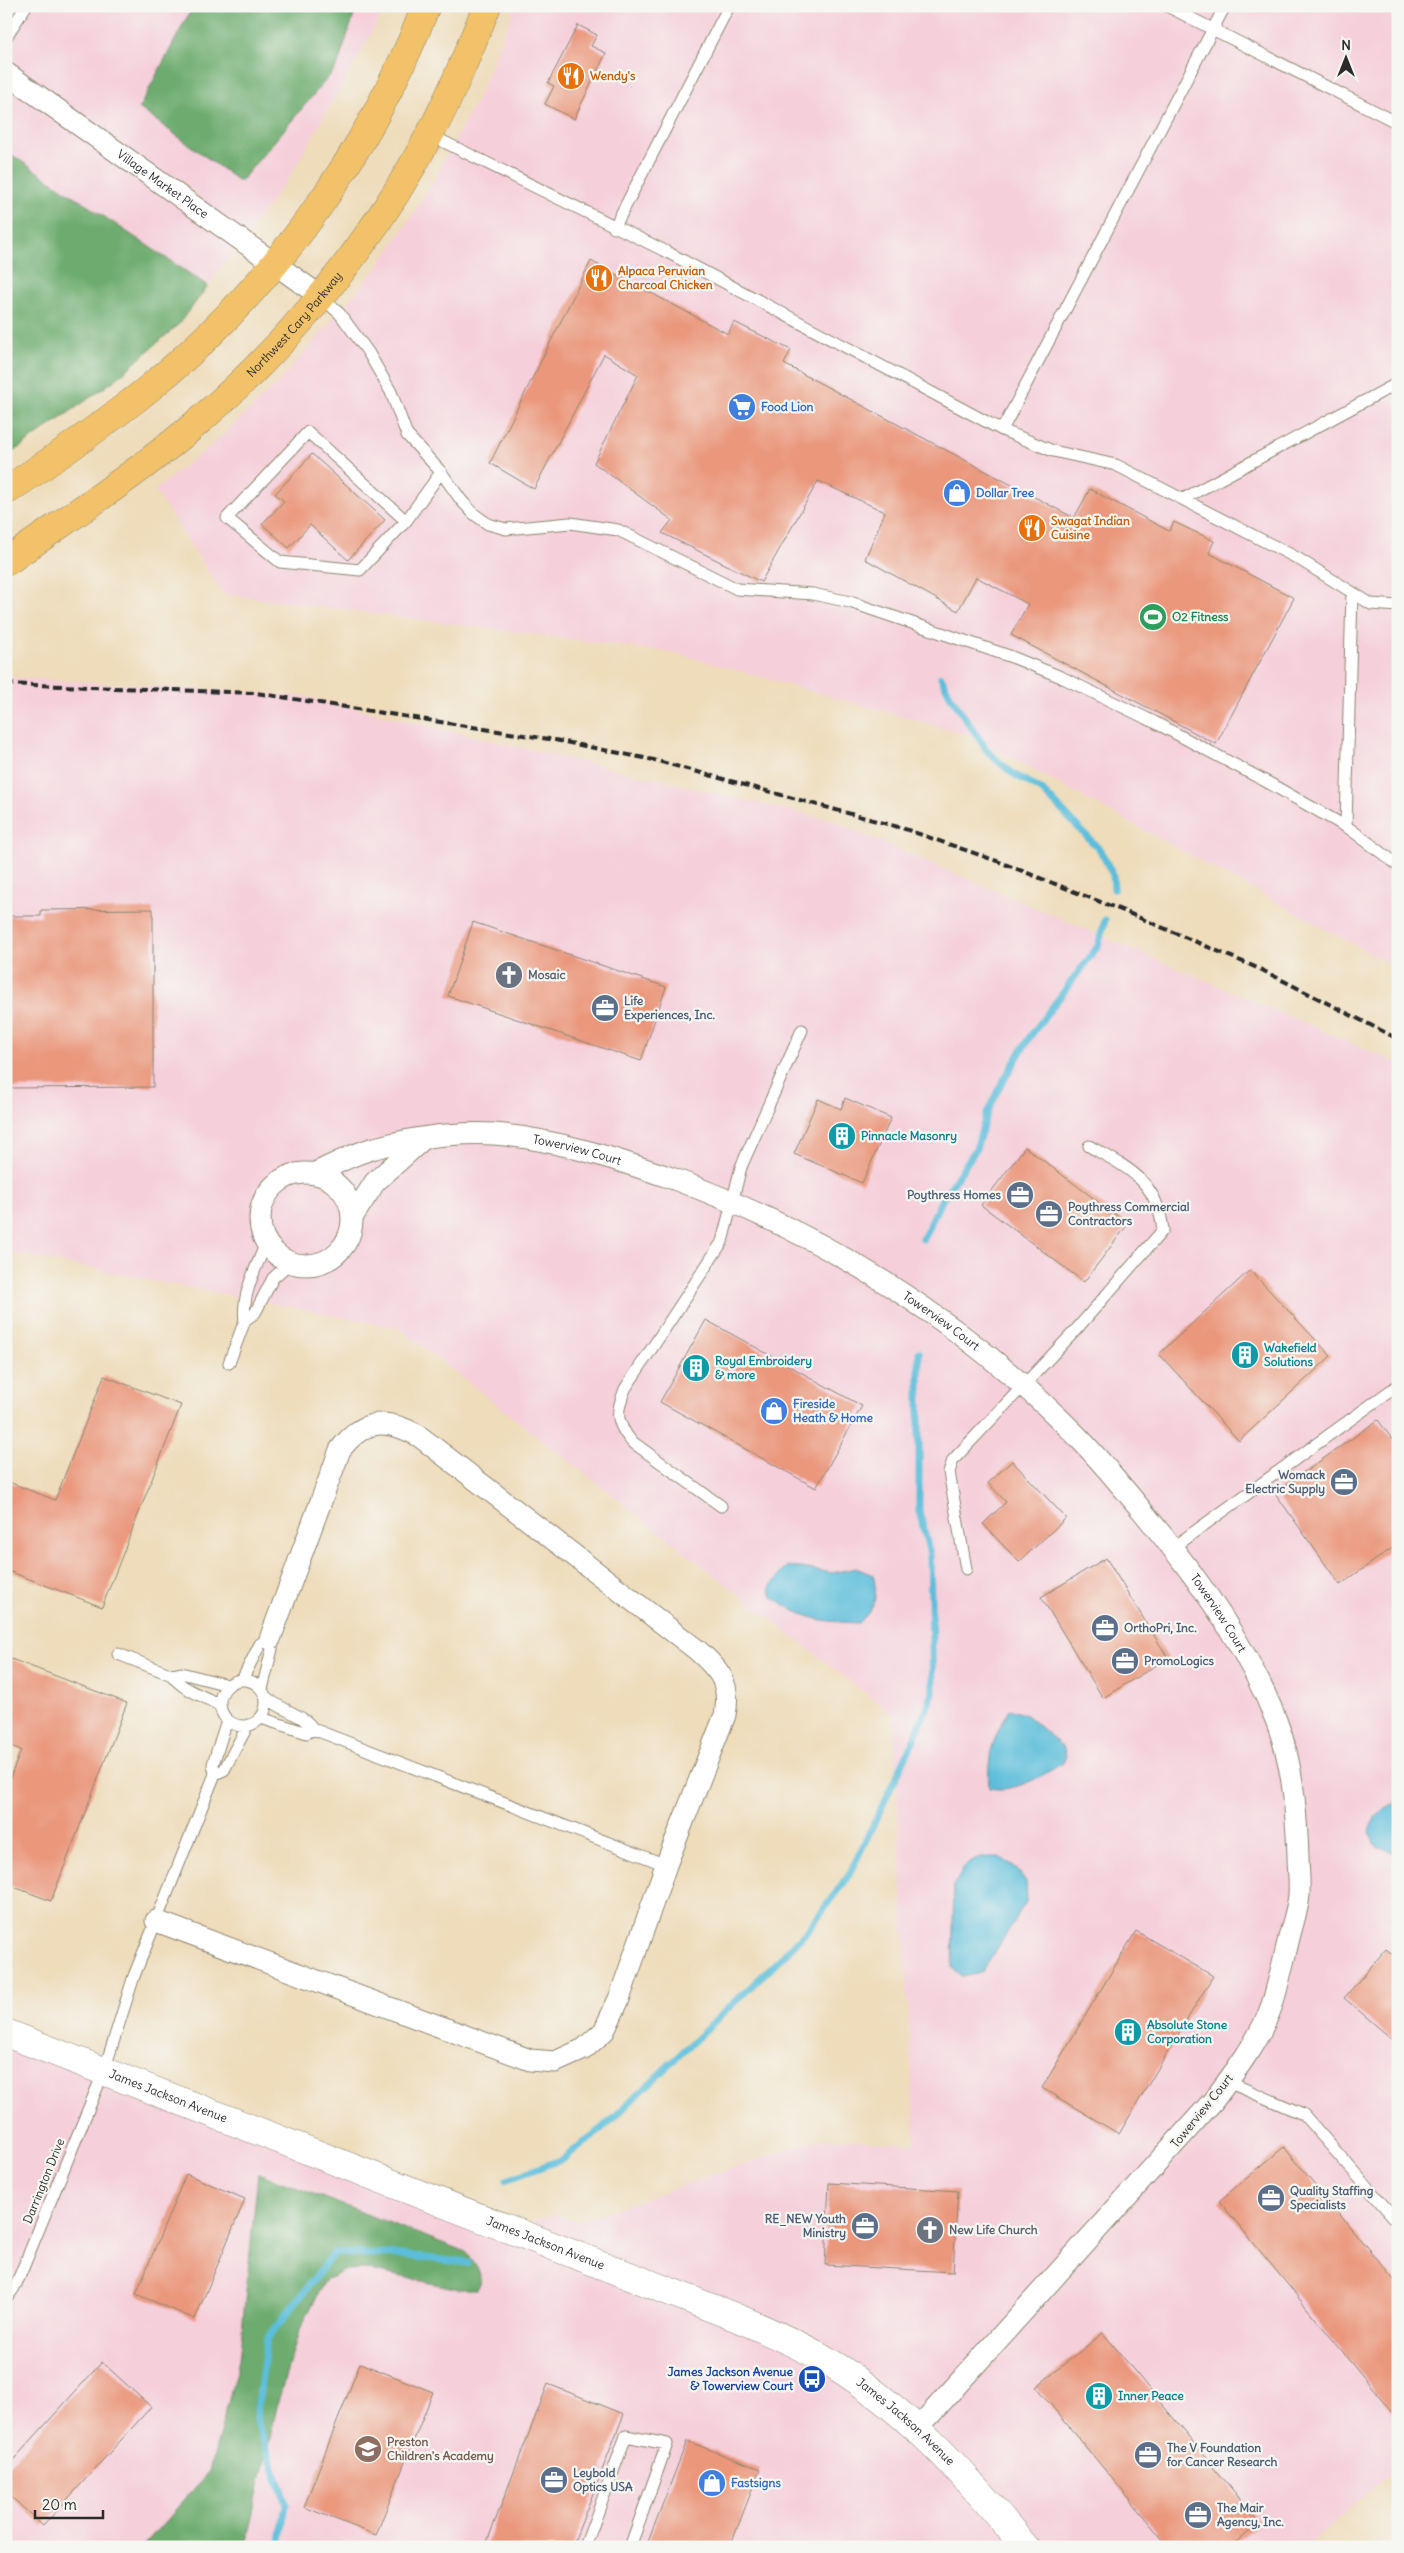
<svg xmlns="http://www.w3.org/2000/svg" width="1404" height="2553" viewBox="0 0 1404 2553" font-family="Delius,sans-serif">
<rect width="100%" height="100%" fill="#f6f6f2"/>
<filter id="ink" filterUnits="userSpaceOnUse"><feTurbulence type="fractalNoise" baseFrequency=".02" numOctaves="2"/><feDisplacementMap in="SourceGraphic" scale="10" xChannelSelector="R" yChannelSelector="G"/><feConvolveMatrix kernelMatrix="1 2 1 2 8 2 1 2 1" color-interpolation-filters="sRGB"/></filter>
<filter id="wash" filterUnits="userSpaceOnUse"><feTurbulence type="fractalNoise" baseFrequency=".0096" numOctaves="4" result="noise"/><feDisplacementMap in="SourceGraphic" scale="20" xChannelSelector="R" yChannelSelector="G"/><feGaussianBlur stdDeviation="1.12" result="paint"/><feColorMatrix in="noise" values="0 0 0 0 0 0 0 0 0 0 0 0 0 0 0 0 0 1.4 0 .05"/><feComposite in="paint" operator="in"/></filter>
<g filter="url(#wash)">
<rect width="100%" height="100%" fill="#eedcba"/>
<!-- built -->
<path fill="#f5cfda" d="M6,6H387L290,176L180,323L115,380L6,457Z
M515,6H1398V965L1386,962L972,736L675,653L223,594L155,490L216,441L277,384L378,267L424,197L479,95Z
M6,677L302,696L830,820L1398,1063V2465L1306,2547H6V2044L507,2231L555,2214L576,2222L821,2138L915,2144L893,1715L399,1328L6,1252Z"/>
<!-- forest -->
<path fill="#6dac6e" stroke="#4c6c4c" d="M193,6H357L337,67L240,182L139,108Z
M12,155L208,286L180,323L115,380L6,457V160Z
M258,2173L466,2252C475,2263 486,2275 476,2289H459L365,2269L343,2270L324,2282L299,2331L279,2398L248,2534V2547H142L210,2471L239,2360Z"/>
<!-- water -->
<path fill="#5cbeda" stroke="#447482" d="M787,1566L832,1573L856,1568L873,1575C878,1596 876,1607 859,1623C819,1621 806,1620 772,1597L770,1587Z
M1010,1709L1026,1715L1064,1748L1066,1756L1063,1763C1041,1776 1016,1793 989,1788C987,1755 993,1737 1010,1709Z
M1398,1801V1850L1394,1852L1377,1846L1369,1833C1372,1815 1382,1810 1398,1801Z
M980,1857H999L1014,1866L1026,1881L1027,1900L982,1973L962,1977L952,1968L954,1885L965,1866Z"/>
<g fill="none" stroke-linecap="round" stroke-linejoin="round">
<!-- stream -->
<path stroke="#5cbeda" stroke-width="7" d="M941,677L951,697L988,752L1012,773L1043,791L1100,850L1113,875L1114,889
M923,1239L940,1203L976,1149L986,1116L998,1090L1029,1038L1098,946L1105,920
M506,2180L563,2159L607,2124L783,1956L808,1930L849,1875L912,1744L933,1693L930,1554L919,1511V1352
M279,2547L286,2504L256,2418L267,2339L334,2253L400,2255L468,2263"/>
</g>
<g id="blocks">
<!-- building -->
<path fill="#ea977c" d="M578,25L597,35L591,46L606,53L574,119L545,104L554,86L548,83Z
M591,261L728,334L734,322L791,350L784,364L1074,518L1090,489L1169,531L1174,522L1214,541L1209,553L1294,598L1216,744L1011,635L1028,604L976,577L958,611L865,559L885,512L818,481L761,582L662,533L672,520L594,463L638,375L604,354L534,489L490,463Z
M312,454L385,520L348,560L310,525L289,548L262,524L284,501L275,494Z
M153,909V1087L6,1088V916H41V910Z
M473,922L666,987L641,1061L448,996Z
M845,1098L891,1118L862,1183L794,1154L818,1099L841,1109Z
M1025,1147L1128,1224L1084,1282L981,1205Z
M1250,1270L1331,1356L1239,1441L1159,1354Z
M706,1320L862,1406L816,1488L660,1402Z
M104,1376L181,1405L102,1607L6,1570V1481L55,1500Z
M1378,1420L1398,1447V1544L1340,1585L1275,1493Z
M1012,1461L1066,1518L1019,1562L983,1524L1006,1502L988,1483Z
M1106,1558L1168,1658L1103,1698L1041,1597Z
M6,1657L127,1703L51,1901L6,1884V1788L21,1750L6,1744Z
M1136,1931L1213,1976L1119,2134L1042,2088Z
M1386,1949L1398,1959V2044L1344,1998Z
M1284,2147L1398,2285V2419L1219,2201Z
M186,2174L245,2199L195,2319L136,2294Z
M829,2183L958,2191L953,2272L825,2265Z
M1103,2333L1260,2523L1231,2547H1169L1036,2387Z
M102,2362L151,2407L43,2526L6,2492V2468Z
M360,2363L433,2392L376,2535L304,2507Z
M548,2384L624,2414L572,2547H485Z
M687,2441L760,2469L730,2547H646Z"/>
</g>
</g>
<g filter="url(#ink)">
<use href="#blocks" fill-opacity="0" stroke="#8c8472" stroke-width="1"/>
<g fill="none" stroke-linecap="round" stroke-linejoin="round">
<defs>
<path id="service" d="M1167,6L1398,123
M6,37L26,6
M430,135L667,252L1002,430L1053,451L1116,465L1297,558L1371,604L1398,606
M614,228L729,6
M320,296L340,314L368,352L391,392L407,435L441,472L461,500L474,514L488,524L506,529L570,523L618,530L737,589L813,594L850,602L1012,657L1061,677L1154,722L1267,782L1350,829L1398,865
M1002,430L1225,6
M1183,499L1398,383
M406,521L360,570L280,562L227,518L308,432L406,521L441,472
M1346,827L1352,592
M266,1243C257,1266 241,1295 245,1320L255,1313L273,1278L290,1263
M229,1363L245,1320
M721,1506L631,1441C615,1421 616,1412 625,1389L722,1242L741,1167L802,1030
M1172,1548L1397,1386
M966,1569L949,1472L953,1460L1074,1332L1163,1230C1157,1180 1128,1168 1089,1146
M118,1654L172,1675
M220 1703a23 23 0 1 1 46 0a23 23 0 1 1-46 0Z
M242,1680L260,1644L270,1639L272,1649L262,1689
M220,1706C206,1696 181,1690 172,1675L181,1673L228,1685
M261,1718L307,1733L313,1729C304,1714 279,1710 265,1696
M227,1720L213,1764L215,1774L224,1770L248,1725
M313,1729L666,1865
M1228,2082L1303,2114L1398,2222
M6,2299L16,2285L104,2071L134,1976L215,1774
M585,2547L626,2436L667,2444L630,2547"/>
<g id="minor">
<path id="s1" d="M6,73L320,296"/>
<circle cx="306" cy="1219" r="46"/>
<path id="s2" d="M315,1173C334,1165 354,1153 375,1148C412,1138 455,1132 494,1134C556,1139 616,1159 674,1179C823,1234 960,1319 1073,1432C1103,1462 1130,1496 1157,1529C1204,1586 1249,1651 1276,1720C1293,1763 1296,1809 1298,1855C1298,1868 1300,1882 1299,1895C1298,1908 1293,1922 1290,1934C1284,1958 1279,1982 1272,2005C1260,2039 1235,2072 1213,2101L918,2428"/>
<path d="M353,1216L375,1182L423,1139"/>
<path d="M156,1921L530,2060L555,2062L584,2049L604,2031L619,1999L666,1865L725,1715C731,1683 720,1670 697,1650L419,1436C387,1418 364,1418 340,1450L270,1639"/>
</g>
<g id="tertiary">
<path id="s3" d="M6,2033L735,2317C764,2329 793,2342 821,2357C903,2405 966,2474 1025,2547"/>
</g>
<g id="primary">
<path d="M6,491C54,459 102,426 147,390C272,289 368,155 426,6"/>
<path id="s4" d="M6,562C71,516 139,473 199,421C291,342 373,242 430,134C452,93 469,50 487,6"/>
</g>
</defs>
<!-- service casing -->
<use href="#service" stroke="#8c8472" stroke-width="13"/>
<!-- minor casing -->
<use href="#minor" stroke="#8c8472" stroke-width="23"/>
<!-- tertiary casing -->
<use href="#tertiary" stroke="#8c8472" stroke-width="29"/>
<!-- primary casing -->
<use href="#primary" stroke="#8c8472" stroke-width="29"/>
<!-- service -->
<use href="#service" stroke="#fff" stroke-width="11"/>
<!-- minor -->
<use href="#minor" stroke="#fff" stroke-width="21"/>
<!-- tertiary -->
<use href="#tertiary" stroke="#fff" stroke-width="28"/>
<!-- primary -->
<use href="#primary" stroke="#f2c26a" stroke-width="28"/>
<!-- rail -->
<path stroke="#2b2b2b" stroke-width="4" stroke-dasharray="8 4" stroke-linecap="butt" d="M6,684L256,693L555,740L654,760L902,828L997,861L1126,912L1262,970L1398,1039"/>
</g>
</g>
<!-- icons -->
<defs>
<symbol id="restaurant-disc" viewBox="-11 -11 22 22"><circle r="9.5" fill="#e8710a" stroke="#f6f6f2"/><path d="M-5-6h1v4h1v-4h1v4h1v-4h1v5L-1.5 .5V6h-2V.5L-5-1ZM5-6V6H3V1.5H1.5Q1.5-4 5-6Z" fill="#fff"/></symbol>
<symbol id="supermarket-disc" viewBox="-11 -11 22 22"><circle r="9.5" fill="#3f7fe0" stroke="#f6f6f2"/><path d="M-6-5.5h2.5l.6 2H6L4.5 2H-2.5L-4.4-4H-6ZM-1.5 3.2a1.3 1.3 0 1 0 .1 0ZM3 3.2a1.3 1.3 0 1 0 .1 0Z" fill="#fff"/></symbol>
<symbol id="shop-disc" viewBox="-11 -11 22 22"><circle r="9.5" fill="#3f7fe0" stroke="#f6f6f2"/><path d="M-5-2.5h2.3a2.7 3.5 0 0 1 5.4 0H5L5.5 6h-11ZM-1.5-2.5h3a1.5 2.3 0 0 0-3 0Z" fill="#fff"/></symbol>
<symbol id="stadium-disc" viewBox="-11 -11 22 22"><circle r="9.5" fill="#2e9e5b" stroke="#f6f6f2"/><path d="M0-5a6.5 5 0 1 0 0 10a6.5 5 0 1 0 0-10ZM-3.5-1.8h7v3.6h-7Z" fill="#fff"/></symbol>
<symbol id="church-disc" viewBox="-11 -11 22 22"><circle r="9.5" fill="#6b7280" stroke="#f6f6f2"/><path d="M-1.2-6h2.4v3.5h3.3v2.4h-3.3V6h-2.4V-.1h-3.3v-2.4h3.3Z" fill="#fff"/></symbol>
<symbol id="office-disc" viewBox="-11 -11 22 22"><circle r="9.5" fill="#5c6f8a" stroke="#f6f6f2"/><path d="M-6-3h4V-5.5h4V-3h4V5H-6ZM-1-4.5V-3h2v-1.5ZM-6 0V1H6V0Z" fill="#fff"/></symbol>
<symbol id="building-disc" viewBox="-11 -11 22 22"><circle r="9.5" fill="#0f9aa8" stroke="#f6f6f2"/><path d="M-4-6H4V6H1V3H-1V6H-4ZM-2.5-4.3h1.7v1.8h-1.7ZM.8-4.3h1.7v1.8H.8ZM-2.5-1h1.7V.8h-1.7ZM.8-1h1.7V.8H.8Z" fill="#fff"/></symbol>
<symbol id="bus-disc" viewBox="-11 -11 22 22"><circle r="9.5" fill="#1a4fb4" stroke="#f6f6f2"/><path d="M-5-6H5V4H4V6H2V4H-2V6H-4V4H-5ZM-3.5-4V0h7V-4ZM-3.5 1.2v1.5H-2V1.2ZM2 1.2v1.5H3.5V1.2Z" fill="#fff"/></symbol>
<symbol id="school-disc" viewBox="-11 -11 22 22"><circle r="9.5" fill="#8d6e63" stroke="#f6f6f2"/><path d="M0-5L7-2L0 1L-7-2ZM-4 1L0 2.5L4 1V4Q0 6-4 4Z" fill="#fff"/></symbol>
</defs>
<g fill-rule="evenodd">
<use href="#restaurant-disc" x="555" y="60" width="32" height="32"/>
<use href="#restaurant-disc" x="583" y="262" width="32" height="32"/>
<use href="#supermarket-disc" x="726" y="391" width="32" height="32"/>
<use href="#shop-disc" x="941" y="477" width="32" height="32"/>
<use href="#restaurant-disc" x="1016" y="512" width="32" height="32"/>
<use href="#stadium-disc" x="1137" y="601" width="32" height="32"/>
<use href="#church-disc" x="493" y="959" width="32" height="32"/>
<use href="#office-disc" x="589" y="992" width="32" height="32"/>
<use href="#building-disc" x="826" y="1120" width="32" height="32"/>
<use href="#office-disc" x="1004" y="1179" width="32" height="32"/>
<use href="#office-disc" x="1033" y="1198" width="32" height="32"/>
<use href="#building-disc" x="1229" y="1339" width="32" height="32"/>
<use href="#building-disc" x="680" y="1352" width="32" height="32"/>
<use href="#shop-disc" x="758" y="1395" width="32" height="32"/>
<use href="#office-disc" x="1328" y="1466" width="32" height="32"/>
<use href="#office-disc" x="1089" y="1612" width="32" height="32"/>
<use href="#office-disc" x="1109" y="1645" width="32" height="32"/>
<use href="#building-disc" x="1112" y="2016" width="32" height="32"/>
<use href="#office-disc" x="1255" y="2182" width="32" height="32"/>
<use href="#office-disc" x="849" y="2210" width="32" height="32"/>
<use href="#church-disc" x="914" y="2214" width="32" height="32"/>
<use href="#bus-disc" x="796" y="2363" width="32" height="32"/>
<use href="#building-disc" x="1083" y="2380" width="32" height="32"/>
<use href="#school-disc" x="352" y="2433" width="32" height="32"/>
<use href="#office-disc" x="1132" y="2439" width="32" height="32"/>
<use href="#office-disc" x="538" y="2464" width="32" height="32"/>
<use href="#shop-disc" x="696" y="2467" width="32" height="32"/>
<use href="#office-disc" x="1182" y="2499" width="32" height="32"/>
</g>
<g text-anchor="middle" stroke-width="4.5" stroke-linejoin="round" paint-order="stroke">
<!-- food labels -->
<g font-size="12" font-weight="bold" fill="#c56008" stroke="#f6f6f2" text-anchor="start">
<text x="590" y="80">Wendy's</text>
<text x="618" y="275">Alpaca Peruvian<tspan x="618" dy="14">Charcoal Chicken</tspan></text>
<text x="1051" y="525">Swagat Indian<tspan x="1051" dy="14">Cuisine</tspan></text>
</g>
<!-- street labels -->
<g font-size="12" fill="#2b2b2b" stroke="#f6f6f2">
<text dy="4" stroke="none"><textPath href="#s1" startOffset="192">Village Market Place</textPath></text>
<text dy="4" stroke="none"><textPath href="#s4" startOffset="375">Northwest Cary Parkway</textPath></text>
<text dy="4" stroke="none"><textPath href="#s2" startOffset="270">Towerview Court</textPath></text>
<text dy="4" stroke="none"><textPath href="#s2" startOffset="675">Towerview Court</textPath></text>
<text dy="4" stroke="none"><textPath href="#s2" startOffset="1080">Towerview Court</textPath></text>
<text dy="4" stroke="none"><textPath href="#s3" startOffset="174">James Jackson Avenue</textPath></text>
<text transform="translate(1202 2111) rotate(-51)" y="4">Towerview Court</text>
<text transform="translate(44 2181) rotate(-68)" y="4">Darrington Drive</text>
<text dy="4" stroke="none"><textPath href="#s3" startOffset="579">James Jackson Avenue</textPath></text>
<text dy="4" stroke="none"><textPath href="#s3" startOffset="984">James Jackson Avenue</textPath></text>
</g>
<!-- shop labels -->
<g font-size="12" font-weight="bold" fill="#366cbe" stroke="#f6f6f2" text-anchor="start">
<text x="761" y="411">Food Lion</text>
<text x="976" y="497">Dollar Tree</text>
<text x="793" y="1408">Fireside<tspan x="793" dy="14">Heath &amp; Home</tspan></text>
<text x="731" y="2487">Fastsigns</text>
</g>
<!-- leisure labels -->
<g font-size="12" font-weight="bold" fill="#27864d" stroke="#f6f6f2" text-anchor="start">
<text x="1172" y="621">O2 Fitness</text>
</g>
<!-- worship labels -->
<g font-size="12" font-weight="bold" fill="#5b616d" stroke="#f6f6f2" text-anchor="start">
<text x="528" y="979">Mosaic</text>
<text x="949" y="2234">New Life Church</text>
</g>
<!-- service labels -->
<g font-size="12" font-weight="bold" fill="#4e5e75" stroke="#f6f6f2" text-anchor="start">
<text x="624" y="1005">Life<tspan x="624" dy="14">Experiences, Inc.</tspan></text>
<text x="1001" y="1199" text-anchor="end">Poythress Homes</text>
<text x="1068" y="1211">Poythress Commercial<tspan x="1068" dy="14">Contractors</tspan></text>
<text x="1325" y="1479" text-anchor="end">Womack<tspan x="1325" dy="14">Electric Supply</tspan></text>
<text x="1124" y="1632">OrthoPri, Inc.</text>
<text x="1144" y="1665">PromoLogics</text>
<text x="1290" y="2195">Quality Staffing<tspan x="1290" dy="14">Specialists</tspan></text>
<text x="846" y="2223" text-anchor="end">RE_NEW Youth<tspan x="846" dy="14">Ministry</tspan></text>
<text x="1167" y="2452">The V Foundation<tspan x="1167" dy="14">for Cancer Research</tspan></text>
<text x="573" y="2477">Leybold<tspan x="573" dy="14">Optics USA</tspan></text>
<text x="1217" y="2512">The Mair<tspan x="1217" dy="14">Agency, Inc.</tspan></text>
</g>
<!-- culture labels -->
<g font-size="12" font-weight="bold" fill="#0d838f" stroke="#f6f6f2" text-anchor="start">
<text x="861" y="1140">Pinnacle Masonry</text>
<text x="1264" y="1352">Wakefield<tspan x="1264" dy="14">Solutions</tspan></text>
<text x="715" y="1365">Royal Embroidery<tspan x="715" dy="14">&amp; more</tspan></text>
<text x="1147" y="2029">Absolute Stone<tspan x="1147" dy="14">Corporation</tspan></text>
<text x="1118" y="2400">Inner Peace</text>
</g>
<!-- transit labels -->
<g font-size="12" font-weight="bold" fill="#164399" stroke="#f6f6f2" text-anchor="end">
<text x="793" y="2376">James Jackson Avenue<tspan x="793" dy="14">&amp; Towerview Court</tspan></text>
</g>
<!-- education labels -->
<g font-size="12" font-weight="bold" fill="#785e54" stroke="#f6f6f2" text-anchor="start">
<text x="387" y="2446">Preston<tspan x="387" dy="14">Children's Academy</tspan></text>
</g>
</g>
<!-- margin -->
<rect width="1404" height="2553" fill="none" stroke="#f6f6f2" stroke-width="25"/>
<!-- north arrow -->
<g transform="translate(1346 58)" stroke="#f6f6f2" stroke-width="4" paint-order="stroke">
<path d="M0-4L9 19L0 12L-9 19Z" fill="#2b2b2b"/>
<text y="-8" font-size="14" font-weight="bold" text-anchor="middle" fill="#2b2b2b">N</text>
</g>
<!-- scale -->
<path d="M35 2510v8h68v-8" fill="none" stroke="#2b2b2b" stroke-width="2.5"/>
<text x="42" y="2510" font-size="15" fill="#2b2b2b" stroke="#f6f6f2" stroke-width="4" paint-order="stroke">20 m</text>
</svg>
